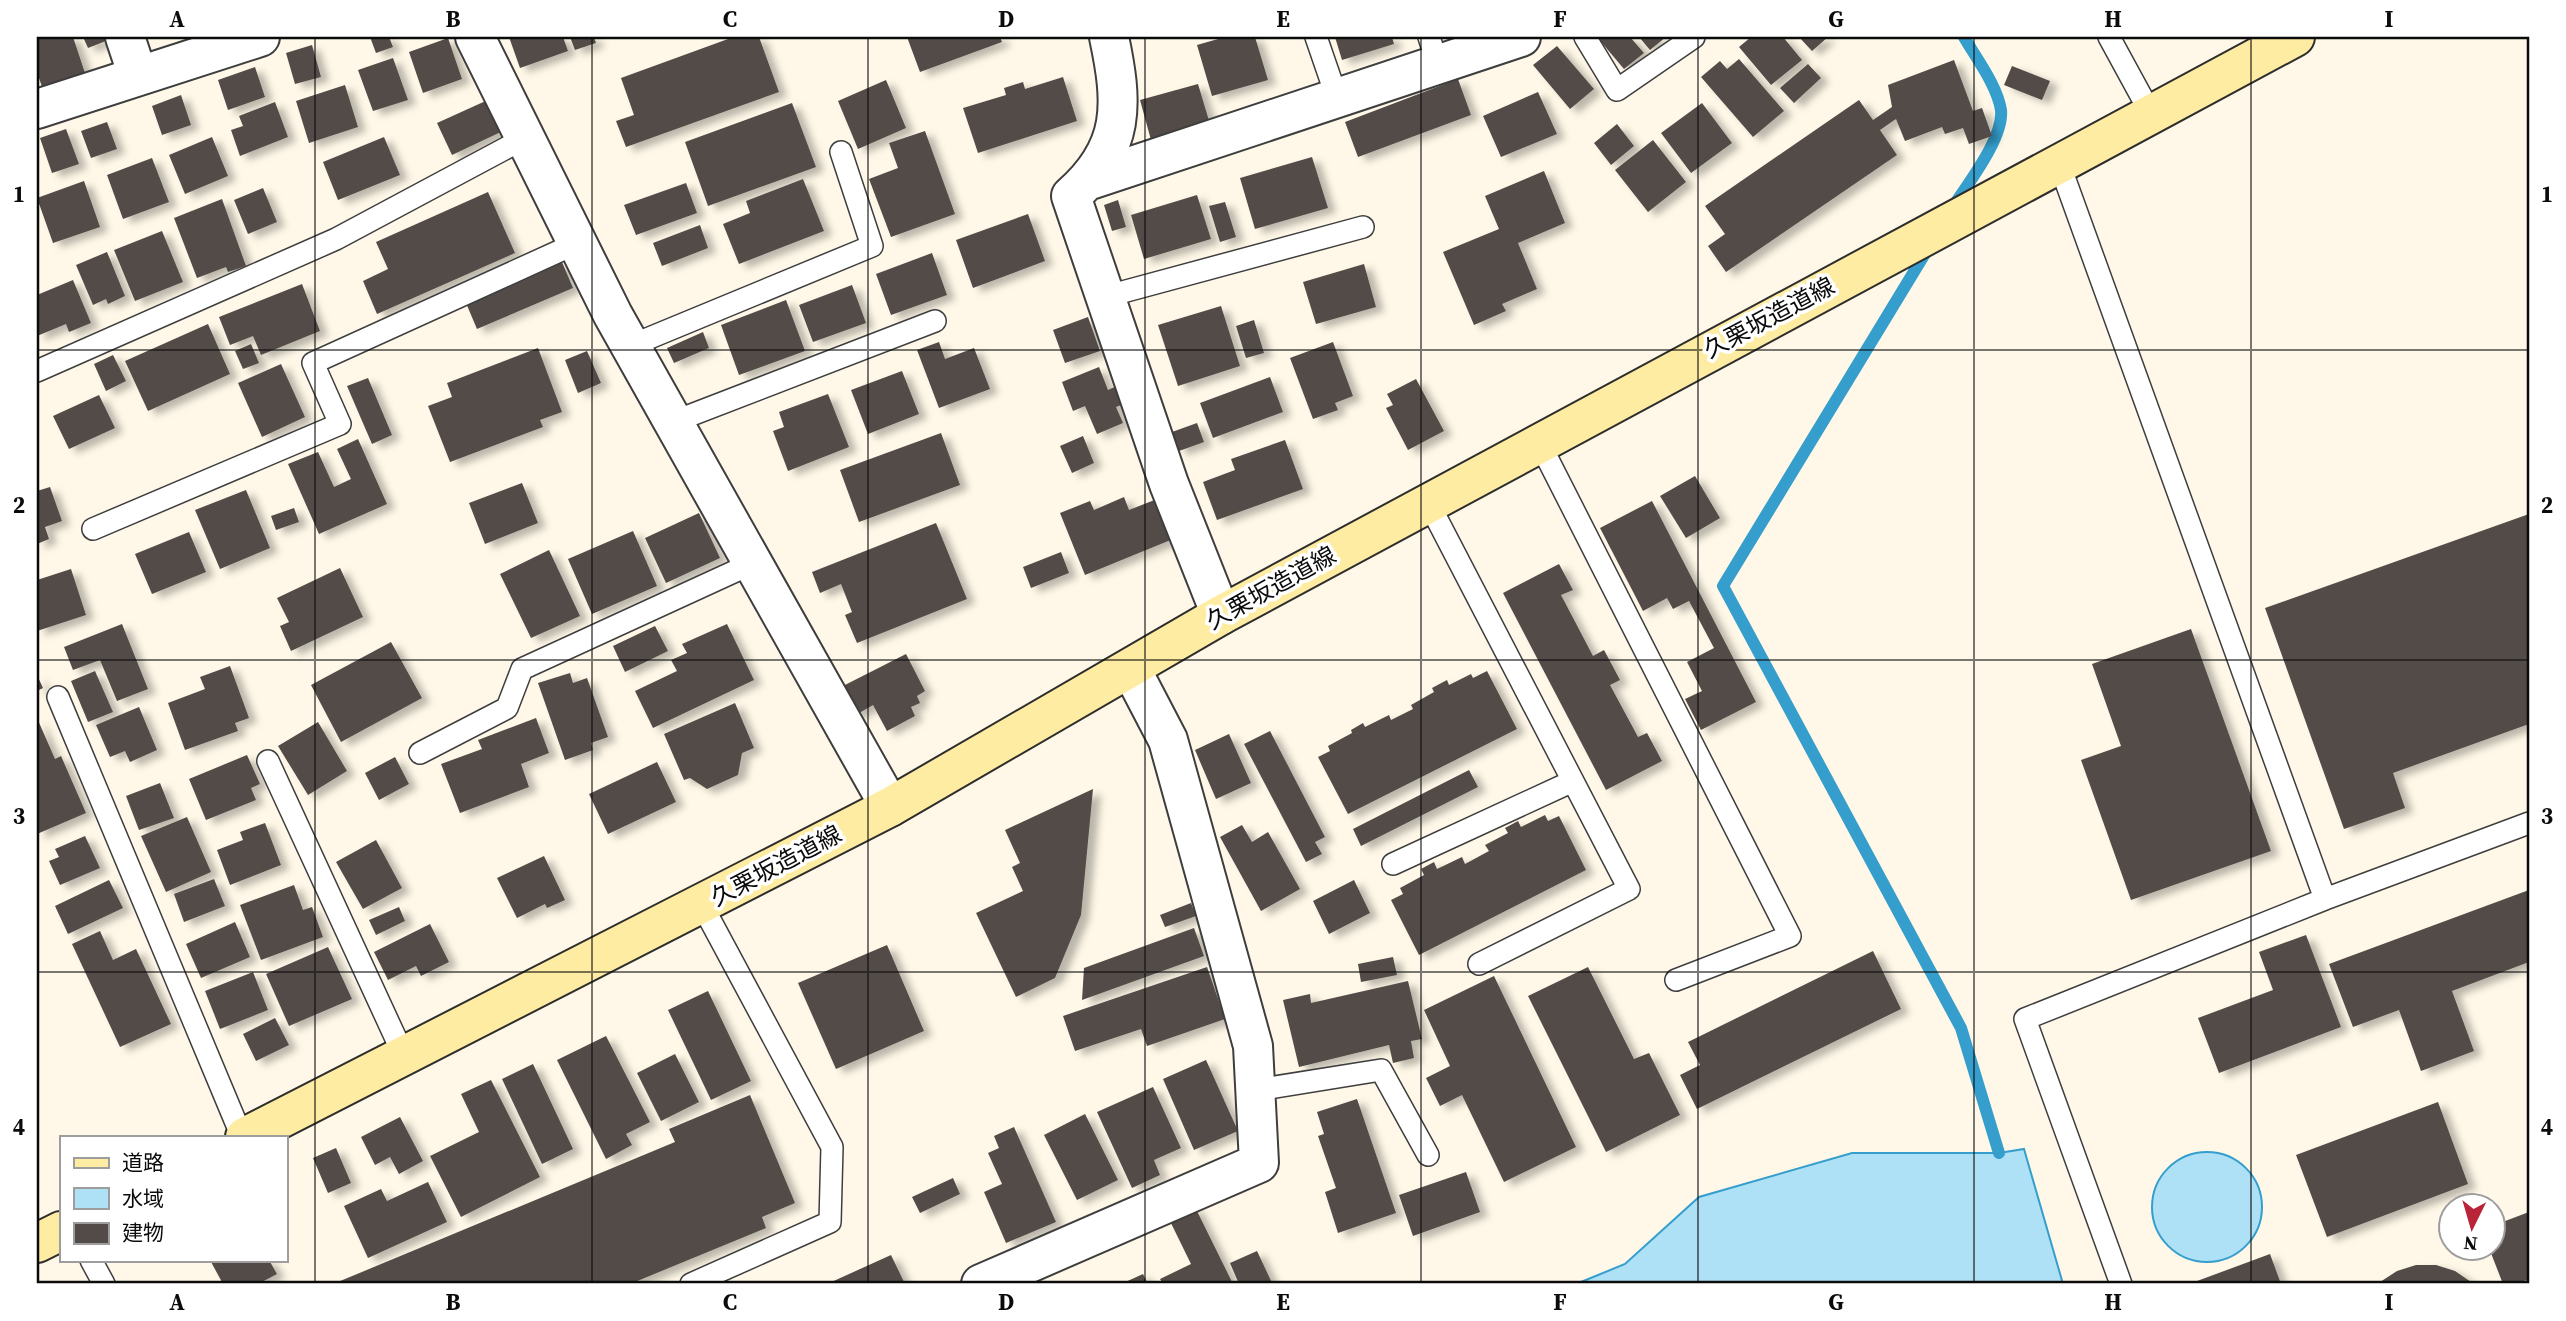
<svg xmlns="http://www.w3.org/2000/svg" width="2566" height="1321" viewBox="0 0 2566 1321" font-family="'Source Serif 4','Noto Sans JP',serif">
<defs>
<filter id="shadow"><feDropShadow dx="8" dy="4.5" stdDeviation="3.5" flood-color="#0004"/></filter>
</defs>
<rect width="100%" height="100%" fill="#fff8e8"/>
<!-- water -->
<path fill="#aee1f6" stroke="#359ecc" stroke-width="2" d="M2024,1149L2063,1284H1576L1625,1264L1699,1197L1852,1153H1999Z
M2152 1207a55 55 0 1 1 110 0a55 55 0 1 1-110 0Z"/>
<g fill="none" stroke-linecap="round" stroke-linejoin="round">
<!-- stream -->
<path stroke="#359ecc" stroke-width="12" d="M1953,207C1968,183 2004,138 2001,110C1997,85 1976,58 1964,37
M1929,247L1723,586L1961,1028L1999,1153"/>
</g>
<!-- building -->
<path fill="#534b47" filter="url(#shadow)" d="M37,37H73L85,73L42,87L37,72Z
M83,37H110L111,39L88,48Z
M370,37H389L393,47L376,53Z
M509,37H563L568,51L520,68Z
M570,37H594L596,43L575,50Z
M727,37H759L779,92L626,147L616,121L634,115L621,78L728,39Z
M907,37H1000L1002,42L920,72Z
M1225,37H1255L1268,80L1212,96L1197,45Z
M1335,37H1392L1394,44L1342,60Z
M1597,37H1630L1644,53L1624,69Z
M1639,37H1666L1650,50Z
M1751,37H1783L1802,60L1771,85L1739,47Z
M1799,37H1828L1812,51Z
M448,38L462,79L423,93L409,52Z
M312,45L321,77L295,84L286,53Z
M1557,46L1594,89L1570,109L1533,65Z
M393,58L408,100L373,111L358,70Z
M1739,59L1784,111L1753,137L1701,77L1720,61L1727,69Z
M1954,60L1973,111L1982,108L1992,136L1969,144L1963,128L1945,134L1942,127L1905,141L1896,119L1880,130L1897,155L1726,272L1708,246L1725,234L1705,206L1859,100L1873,120L1892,107L1888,85Z
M1808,64L1821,78L1794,103L1780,88Z
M2012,66L2050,81L2042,100L2004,85Z
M255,67L265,97L228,110L218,80Z
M1063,77L1077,121L978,153L963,108L1006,95L1004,88L1023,82L1025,89Z
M1458,79L1471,115L1358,157L1345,122Z
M886,80L906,128L858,149L838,101Z
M1198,84L1210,124L1151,140L1140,100Z
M345,85L358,127L309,143L296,101Z
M1538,92L1557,134L1501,157L1483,116Z
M181,95L191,125L162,135L152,106Z
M490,99L505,130L452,155L437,123Z
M275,102L288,137L240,156L231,130L243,126L239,116Z
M792,103L816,167L708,206L685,142Z
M1702,103L1732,143L1691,173L1661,133Z
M107,122L117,149L91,158L81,131Z
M1617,124L1634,146L1611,165L1594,143Z
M66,129L79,164L52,173L40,138Z
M925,131L955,214L891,237L869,179L898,168L889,143Z
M212,137L228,176L185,194L169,155Z
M384,137L400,175L338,200L323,162Z
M1653,140L1686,182L1648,212L1615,170Z
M1312,157L1328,208L1255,229L1240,178Z
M152,158L169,202L123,219L107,175Z
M1544,171L1565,223L1518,243L1537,289L1502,304L1506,311L1474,325L1443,252L1499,229L1485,196Z
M803,179L824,231L739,264L723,224L750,213L746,201Z
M84,181L100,227L53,243L37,198Z
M686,183L697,213L636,235L624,205Z
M263,188L277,222L248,234L234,200Z
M488,192L515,253L377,314L363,281L388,269L376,242Z
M1197,195L1211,239L1144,259L1131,215Z
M222,199L246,266L228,272L226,267L197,278L174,218Z
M1118,200L1126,227L1112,231L1104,205Z
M1225,202L1236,237L1220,242L1209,206Z
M1028,214L1045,261L973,288L956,240Z
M700,225L708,248L662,266L653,243Z
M162,231L183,282L135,301L114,250Z
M107,252L125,296L108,304L106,299L93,305L76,265Z
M932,253L947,295L891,315L876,274Z
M562,262L573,288L477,329L466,303Z
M1364,264L1376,307L1316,324L1303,282Z
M73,280L91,323L69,332L66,324L37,336V295Z
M302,284L320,331L261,355L253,336L230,345L219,317Z
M852,285L866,323L813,342L799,305Z
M786,300L805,351L739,375L721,325Z
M1221,306L1240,366L1178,386L1158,325Z
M1088,317L1100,351L1065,363L1053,330Z
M1254,320L1264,353L1246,358L1236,326Z
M208,324L230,374L148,411L125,361Z
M703,332L709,348L674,363L667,348Z
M939,342L945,359L974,348L990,389L939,408L917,350Z
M1333,342L1353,396L1335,403L1338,410L1313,419L1290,358Z
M251,344L259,363L243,369L235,351Z
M538,348L562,412L540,420L543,427L450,462L428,406L452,397L447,383Z
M587,351L601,383L578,393L565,360Z
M113,355L126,381L106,391L94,364Z
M281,364L305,417L262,437L238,383Z
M1099,367L1108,390L1119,385L1126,403L1116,407L1123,423L1097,434L1085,406L1073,411L1062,382Z
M902,371L919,414L868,434L851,390Z
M1270,377L1283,412L1213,438L1200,403Z
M368,378L392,435L372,444L347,386Z
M1416,379L1444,431L1408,450L1386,408L1393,405L1387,394Z
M828,394L849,447L788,471L773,431L784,427L779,412Z
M99,395L115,428L69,449L53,416Z
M1197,423L1204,442L1179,451L1172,432Z
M941,433L960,485L859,522L840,470Z
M1083,436L1094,463L1072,473L1060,446Z
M358,439L387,504L319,534L288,464L318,452L334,487L351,479L337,449Z
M1285,440L1303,489L1217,520L1203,482L1235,470L1231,459Z
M1695,476L1720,518L1686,538L1660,496Z
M522,483L538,523L485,544L469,503Z
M50,487L62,521L45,527L49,539L37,544V491Z
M246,490L270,548L220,569L195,510Z
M1124,497L1129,510L1157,499L1173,539L1085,575L1060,513L1090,501L1094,510Z
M1652,501L1756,702L1701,730L1685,699L1702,691L1687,662L1714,648L1689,601L1673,609L1667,598L1643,611L1600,528Z
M294,508L299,522L276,530L271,516Z
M699,513L720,558L666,583L645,538Z
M2529,514V724L2393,773L2405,808L2344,829L2265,608Z
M936,523L967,599L857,643L845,615L852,612L841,584L820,593L812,572Z
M633,531L657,586L592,614L568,559Z
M189,532L206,572L152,594L135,554Z
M549,550L580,616L531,638L500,574Z
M1061,552L1069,573L1031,588L1023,567Z
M1559,564L1573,590L1561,595L1593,656L1604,650L1620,680L1610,685L1638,737L1647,733L1662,761L1606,790L1503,593Z
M340,568L363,617L291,651L280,626L289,622L277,598Z
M71,569L86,615L37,631V580Z
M122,624L148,689L117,701L100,660L73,670L64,647Z
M727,624L754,680L653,728L635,691L677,671L671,660L687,653L682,644Z
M655,626L668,651L625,672L613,646Z
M2191,629L2271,851L2131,900L2081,760L2121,746L2092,664Z
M391,642L422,698L341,742L311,685Z
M906,654L925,691L917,696L920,703L911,707L915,716L887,731L873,705L854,716L839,688Z
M230,666L249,718L235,723L238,731L185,750L168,703L205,689L200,677Z
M95,671L113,712L88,722L71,681Z
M1487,671L1517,729L1348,814L1318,757L1330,751L1328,746L1352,733L1351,730L1363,723L1365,727L1389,715L1391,720L1413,709L1411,705L1434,692L1432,688L1447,680L1449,685L1471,674L1473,678Z
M570,673L573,683L587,678L608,737L591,743L593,750L565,760L538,683Z
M37,675L43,688L37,691Z
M735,703L754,748L742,753L738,775L707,789L690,778L684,780L664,734Z
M139,707L157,750L130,762L125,751L110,757L96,725Z
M37,718L55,759L61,756L86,813L37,834Z
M536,718L549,753L521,764L529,787L460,813L441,764L482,749L478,740Z
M318,722L347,771L308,795L278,746Z
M1270,731L1325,837L1315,842L1322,854L1306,862L1244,744Z
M1229,734L1251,783L1216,799L1195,750Z
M247,755L260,784L251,788L256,800L206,820L189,779Z
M395,757L409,784L379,800L365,773Z
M657,762L676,802L608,834L589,794Z
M1469,770L1478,787L1361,846L1353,829Z
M160,783L174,818L139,830L126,796Z
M1093,789L1081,915L1055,978L1016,997L976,913L1023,891L1012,867L1020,863L1005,830Z
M1545,815L1548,821L1559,816L1586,870L1419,955L1391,900L1403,894L1400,888L1424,875L1421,869L1434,862L1437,869L1462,857L1465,864L1489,851L1485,845L1508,833L1505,828L1518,821L1521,827Z
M187,817L211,872L166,892L141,836Z
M265,823L281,865L230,885L217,850L243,840L240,832Z
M1242,825L1252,842L1268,832L1300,889L1261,911L1220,837Z
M85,836L100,868L60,885L49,861L59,857L55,849Z
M376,840L402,888L363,909L336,862Z
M544,856L565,900L547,908L545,904L517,918L497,878Z
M214,879L225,906L184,922L174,894Z
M109,880L123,908L68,934L55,906Z
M1354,880L1370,913L1329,934L1313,901Z
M294,885L303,910L312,907L323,937L261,960L240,905Z
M2529,890V962L2452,991L2474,1051L2421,1071L2399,1010L2353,1027L2329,964Z
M1191,903L1196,916L1165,927L1160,915Z
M399,907L405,921L376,935L369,920Z
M235,922L250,957L201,978L186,944Z
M430,924L449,962L421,976L416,966L388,980L374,952Z
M1194,928L1204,956L1082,1000L1084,968Z
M100,931L113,960L136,949L171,1024L120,1047L72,944Z
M2306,935L2341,1027L2219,1073L2198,1018L2273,990L2259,952Z
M887,945L924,1031L836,1069L798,983Z
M328,947L352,999L289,1026L266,974Z
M1873,951L1901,1009L1697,1109L1680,1075L1700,1065L1688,1042Z
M1393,957L1397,975L1361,982L1358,964Z
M1207,967L1225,1019L1147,1046L1141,1029L1075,1051L1063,1016Z
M1588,967L1634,1059L1649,1053L1680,1115L1606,1152L1528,996Z
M253,972L268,1010L220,1029L205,991Z
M1494,976L1576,1147L1504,1182L1462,1095L1440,1106L1426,1078L1450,1066L1424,1010Z
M1408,981L1422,1039L1411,1041L1414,1058L1393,1063L1389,1045L1299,1067L1283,1000L1310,994L1311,1003Z
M708,991L751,1081L711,1100L668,1010Z
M275,1018L289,1045L256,1061L243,1034Z
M606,1036L650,1122L626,1134L632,1145L606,1159L557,1060Z
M675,1054L699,1102L661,1121L637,1073Z
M1206,1060L1238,1131L1194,1150L1163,1079Z
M533,1064L573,1149L542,1164L502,1079Z
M491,1080L540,1177L461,1217L430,1156L479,1132L461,1094Z
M1153,1087L1181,1148L1154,1160L1160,1175L1132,1188L1097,1112Z
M750,1095L795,1203L762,1217L766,1228L630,1284H333L675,1142L669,1129Z
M1357,1099L1396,1213L1338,1233L1325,1192L1336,1188L1318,1136L1324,1134L1317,1112Z
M2438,1102L2468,1184L2327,1237L2296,1155Z
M1085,1114L1118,1180L1077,1200L1044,1135Z
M400,1117L423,1161L399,1174L390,1157L375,1165L361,1137Z
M1014,1127L1056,1222L1006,1243L984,1192L1002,1184L988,1153L999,1148L994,1136Z
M336,1148L351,1183L328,1193L313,1158Z
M1466,1172L1480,1212L1413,1236L1399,1195Z
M953,1178L960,1194L920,1213L912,1197Z
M428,1182L447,1222L368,1258L344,1206L381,1189L387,1201Z
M1195,1207L1233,1284H1163L1160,1279L1191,1264L1169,1219Z
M2529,1212V1280L2503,1284L2489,1248H2492V1226Z
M1257,1251L1272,1283L1239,1284L1230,1263Z
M2270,1254L2281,1284H2189Z
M891,1255L905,1284H827Z
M210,1260H269L277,1274L258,1284H223Z
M2416,1265H2436L2455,1271L2474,1284H2377L2397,1271Z
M1143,1274L1148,1284H1121Z"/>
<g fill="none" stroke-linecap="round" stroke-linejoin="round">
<defs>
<path id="service" d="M1316,37L1337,98
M1429,37L1438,65
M1585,37L1617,90L1694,37
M2109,37L2151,114
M2059,163L2325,899
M1104,297L1363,227
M630,346L872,246L841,152
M37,371L336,239L525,138
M673,422L935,321
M1539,442L1790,936L1676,980
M1428,502L1629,889L1479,964
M93,529L340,424L313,363L577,243
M58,697L242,1137
M420,753L507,708L522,669L753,563
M268,761L404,1056
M1393,864L1573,781
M1256,1090L1381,1070L1428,1155
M91,1260L104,1284
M691,1284L830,1222L832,1147L702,905
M2121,1284L2025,1019L2325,899L2529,823"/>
<path id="minor" d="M125,37L138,76
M475,37L613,315L890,807
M1109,37C1123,103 1126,148 1071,196L1169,484L1221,615
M37,109L260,37
M1087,181L1521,37
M981,1284L1259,1163L1253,1046L1168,740L1131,669"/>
<path id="secondary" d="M245,1137L890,807L1221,615L2295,37
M37,1243L61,1231"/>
</defs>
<!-- service casing -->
<use href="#service" stroke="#3e3e3e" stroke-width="24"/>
<!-- minor casing -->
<use href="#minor" stroke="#3e3e3e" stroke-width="42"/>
<!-- secondary casing -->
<use href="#secondary" stroke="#2d2d2d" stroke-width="42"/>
<!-- service -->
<use href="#service" stroke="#fff" stroke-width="21"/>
<!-- minor -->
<use href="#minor" stroke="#fff" stroke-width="38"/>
<!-- secondary -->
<use href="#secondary" stroke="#ffeca3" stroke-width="38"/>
</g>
<!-- grid -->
<path fill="none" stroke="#0b0b0b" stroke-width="2" stroke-opacity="0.55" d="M315,37V1284M592,37V1284M868,37V1284M1145,37V1284M1421,37V1284M1698,37V1284M1974,37V1284M2251,37V1284M37,350H2529M37,660H2529M37,972H2529"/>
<g text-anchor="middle" stroke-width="7" stroke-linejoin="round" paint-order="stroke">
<!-- street labels -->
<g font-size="24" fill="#0b0b0b" stroke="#fff">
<text transform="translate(1769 318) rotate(-28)" y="8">久栗坂造道線</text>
<text transform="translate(1271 588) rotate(-29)" y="8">久栗坂造道線</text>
<text transform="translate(776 866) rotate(-28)" y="8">久栗坂造道線</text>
</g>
</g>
<!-- border -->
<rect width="2566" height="1321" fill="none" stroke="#ffffff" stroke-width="77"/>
<!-- legend -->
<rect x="60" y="1136" width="228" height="126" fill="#ffffff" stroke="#9d9d9d" stroke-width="2"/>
<rect x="74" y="1158" width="35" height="10" fill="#ffeca3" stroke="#9d9d9d" stroke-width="2"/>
<text x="122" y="1170" font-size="21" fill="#0b0b0b">道路</text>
<rect x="74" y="1188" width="35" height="21" fill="#aee1f6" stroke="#9d9d9d" stroke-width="2"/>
<text x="122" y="1206" font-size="21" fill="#0b0b0b">水域</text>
<rect x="74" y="1223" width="35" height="21" fill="#534b47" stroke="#9d9d9d" stroke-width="2"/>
<text x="122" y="1240" font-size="21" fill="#0b0b0b">建物</text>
<!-- north arrow -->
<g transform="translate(2472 1227) rotate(185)"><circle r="33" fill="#ffffff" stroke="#9d9d9d" stroke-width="2"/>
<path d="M0-5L12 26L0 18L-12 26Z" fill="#b92439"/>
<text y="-10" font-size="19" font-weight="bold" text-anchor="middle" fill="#0b0b0b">N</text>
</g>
<rect x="38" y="38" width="2490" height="1244" fill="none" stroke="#0b0b0b" stroke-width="2.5"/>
<g font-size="23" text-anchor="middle" font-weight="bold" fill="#0b0b0b">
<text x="177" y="27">A</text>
<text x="453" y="27">B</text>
<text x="730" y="27">C</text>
<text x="1006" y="27">D</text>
<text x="1283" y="27">E</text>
<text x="1560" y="27">F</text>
<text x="1836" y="27">G</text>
<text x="2113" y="27">H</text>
<text x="2389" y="27">I</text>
<text x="19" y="202">1</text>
<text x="2547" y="202">1</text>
<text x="19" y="513">2</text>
<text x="2547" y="513">2</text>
<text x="19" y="824">3</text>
<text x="2547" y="824">3</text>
<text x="19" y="1135">4</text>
<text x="2547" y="1135">4</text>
<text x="177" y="1310">A</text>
<text x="453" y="1310">B</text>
<text x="730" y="1310">C</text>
<text x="1006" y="1310">D</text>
<text x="1283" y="1310">E</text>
<text x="1560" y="1310">F</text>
<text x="1836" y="1310">G</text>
<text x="2113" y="1310">H</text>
<text x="2389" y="1310">I</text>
</g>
</svg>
